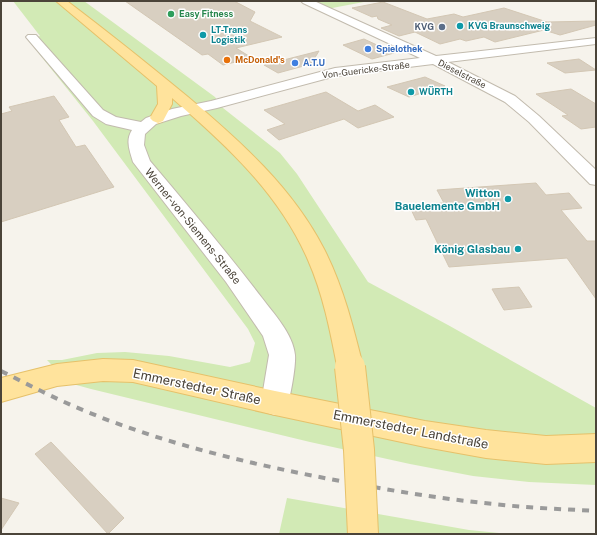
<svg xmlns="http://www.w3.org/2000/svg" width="597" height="535" viewBox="0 0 597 535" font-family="'Public Sans',sans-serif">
<rect width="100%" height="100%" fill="#f6f3ec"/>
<!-- green -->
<path fill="#d2eab5" d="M13,1H84L215,97L223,108L280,153L297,174L368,282L448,325L596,408V485L529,482L473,476L410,464L310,442L91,389L69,383L47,360H62L97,353L125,352L169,356L230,367L250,362L255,343L248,329L93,121L28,40L40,36Z
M312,1H369L327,9Z
M287,498L469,530L509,534H279Z"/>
<!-- building -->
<path fill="#d8cfc1" stroke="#d3c7b4" d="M125,1H234L255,12L250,21L282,37L236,48L252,58L223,65L208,54L202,55Z
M383,2L427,19L454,14L463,17L504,8L547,22L596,21V25L560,35L544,30L495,42L484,37L466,41L460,39L440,44L415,32L399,36L381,28L392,25L378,19L377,16L372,17L352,8Z
M364,39L394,53L372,59L343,45Z
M319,51L311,64L278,73L264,65Z
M579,59L596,70L565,73L547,63Z
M425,77L445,86L409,97L387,87Z
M571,89L596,104V127L581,129L562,116L568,115L536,94Z
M326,92L358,111L375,105L394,117L358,128L344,119L279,140L267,130L285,124L264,110Z
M54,96L69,117L59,120L76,147L85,145L114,187L1,222V114L12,111L9,107Z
M536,183L546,195L569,193L582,208L561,210L587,241H596V299L567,258L449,267L426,219L416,220L409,205L444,203L437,190Z
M519,287L532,307L504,310L492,289Z
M51,442L124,518L108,534L35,454Z
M1,498L19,503L1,530Z"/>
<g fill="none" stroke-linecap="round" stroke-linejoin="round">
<defs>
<path id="minor" d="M301,1H314L436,56L596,38V44L448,62L515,96L539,116L596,170V185L590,184L529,122L505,102L433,64L336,76L217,108L181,116L156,124L145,134L144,145L150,161C188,206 226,251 262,298C274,314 293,334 295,355C296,366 290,402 285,412L275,415L265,412L261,403L269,355L263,336L226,282L133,162C130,151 125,141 132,130L106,124L93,116L26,37L28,35H36L103,110L116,117L141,122L146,118L172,109L211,101L335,68L420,58L303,3Z"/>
<path id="major" d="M56,1H67C108,32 148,64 188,97C240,141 292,187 324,249C343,286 353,326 363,366L359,374L350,377L341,374L337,366C330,330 323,294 308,260C279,193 226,145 172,98V104L163,121L158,123L153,121L150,118L158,104L157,86Z
M103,359L133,360L275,391L425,421L486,430L546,436L596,434V462L546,464L486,458L425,447L275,415L133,382L103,381L57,386L1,402V378L57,364Z"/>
</defs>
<!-- minor casing -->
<use href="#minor" stroke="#c2bbae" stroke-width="2"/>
<!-- major casing -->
<use href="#major" stroke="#e6c16a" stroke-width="2"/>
<!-- minor -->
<use href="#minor" fill="#fff" fill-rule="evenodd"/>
<!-- major -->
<use href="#major" fill="#ffe39c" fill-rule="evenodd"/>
<!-- rail -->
<path stroke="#9a9a9a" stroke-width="4" stroke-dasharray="7 7" stroke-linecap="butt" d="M1,371C29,385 56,399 85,411C165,444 250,464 335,480C388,490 441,499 494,504C528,508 562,509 596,511"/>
<defs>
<path id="major-bridge-far1" d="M350,366V368"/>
<path id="major-bridge" d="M350,367L359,450L363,534"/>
</defs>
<!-- major-bridge-far1 casing -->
<use href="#major-bridge-far1" stroke="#e6c16a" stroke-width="26" stroke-linecap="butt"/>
<!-- major-bridge casing -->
<use href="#major-bridge" stroke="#e6c16a" stroke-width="32" stroke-linecap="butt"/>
<!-- major-bridge-far1 -->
<use href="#major-bridge-far1" stroke="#ffe39c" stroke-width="24"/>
<!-- major-bridge -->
<use href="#major-bridge" stroke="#ffe39c" stroke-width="30"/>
</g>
<!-- markers -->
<circle fill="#2e9e5b" stroke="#fff" stroke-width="1.5" cx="171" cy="14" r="4"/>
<g fill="#0f9aa8" stroke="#fff" stroke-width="1.5">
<circle cx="460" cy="26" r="4"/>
<circle cx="203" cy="35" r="4"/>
<circle cx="411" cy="92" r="4"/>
<circle cx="508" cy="199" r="4"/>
<circle cx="518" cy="249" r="4"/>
</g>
<circle fill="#5c6f8a" stroke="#fff" stroke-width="1.5" cx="442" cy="27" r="4"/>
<g fill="#3f7fe0" stroke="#fff" stroke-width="1.5">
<circle cx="368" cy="49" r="4"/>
<circle cx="295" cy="63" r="4"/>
</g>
<circle fill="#e8710a" stroke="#fff" stroke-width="1.5" cx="227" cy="60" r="4"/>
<g text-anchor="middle" stroke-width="3" stroke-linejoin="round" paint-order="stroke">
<!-- far-leisure labels -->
<g font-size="9" font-weight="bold" fill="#27864d" stroke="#fff" text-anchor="start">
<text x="179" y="17">Easy Fitness</text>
</g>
<!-- far-culture labels -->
<g font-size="9" font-weight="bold" fill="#0d838f" stroke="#fff" text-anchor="start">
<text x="468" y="29">KVG Braunschweig</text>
<text x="211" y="33">LT-Trans<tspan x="211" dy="10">Logistik</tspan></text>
<text x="419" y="95">WÜRTH</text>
</g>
<!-- far-service labels -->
<g font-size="9" font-weight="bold" fill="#4e5e75" stroke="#fff" text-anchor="end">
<text x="434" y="30">KVG</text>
</g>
<!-- far-shop labels -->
<g font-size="9" font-weight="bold" fill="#366cbe" stroke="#fff" text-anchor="start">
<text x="376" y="52">Spielothek</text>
<text x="303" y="66">A.T.U</text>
</g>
<!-- far-food labels -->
<g font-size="9" font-weight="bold" fill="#c56008" stroke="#fff" text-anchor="start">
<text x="235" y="63">McDonald's</text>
</g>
<!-- far-street labels -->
<g font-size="9" fill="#4b4439" stroke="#fff">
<text transform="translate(366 70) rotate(-7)" y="3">Von-Guericke-Straße</text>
<text transform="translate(462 74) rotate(27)" y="3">Dieselstraße</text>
</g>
<!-- culture labels -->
<g font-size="11" font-weight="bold" fill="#0d838f" stroke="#fff" text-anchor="end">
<text x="500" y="197">Witton<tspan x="500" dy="13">Bauelemente GmbH</tspan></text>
<text x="510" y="253">König Glasbau</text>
</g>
<!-- street labels -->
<g font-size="11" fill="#4b4439" stroke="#fff">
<text transform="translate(193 226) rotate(51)" y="4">Werner-von-Siemens-Straße</text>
</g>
<!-- near-street labels -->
<g font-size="13" fill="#4b4439" stroke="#fff">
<text transform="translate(197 386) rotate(12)" y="5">Emmerstedter Straße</text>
<text transform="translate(411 429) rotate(11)" y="5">Emmerstedter Landstraße</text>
</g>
</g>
<!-- border -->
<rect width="597" height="535" fill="none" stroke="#4b4439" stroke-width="4"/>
</svg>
